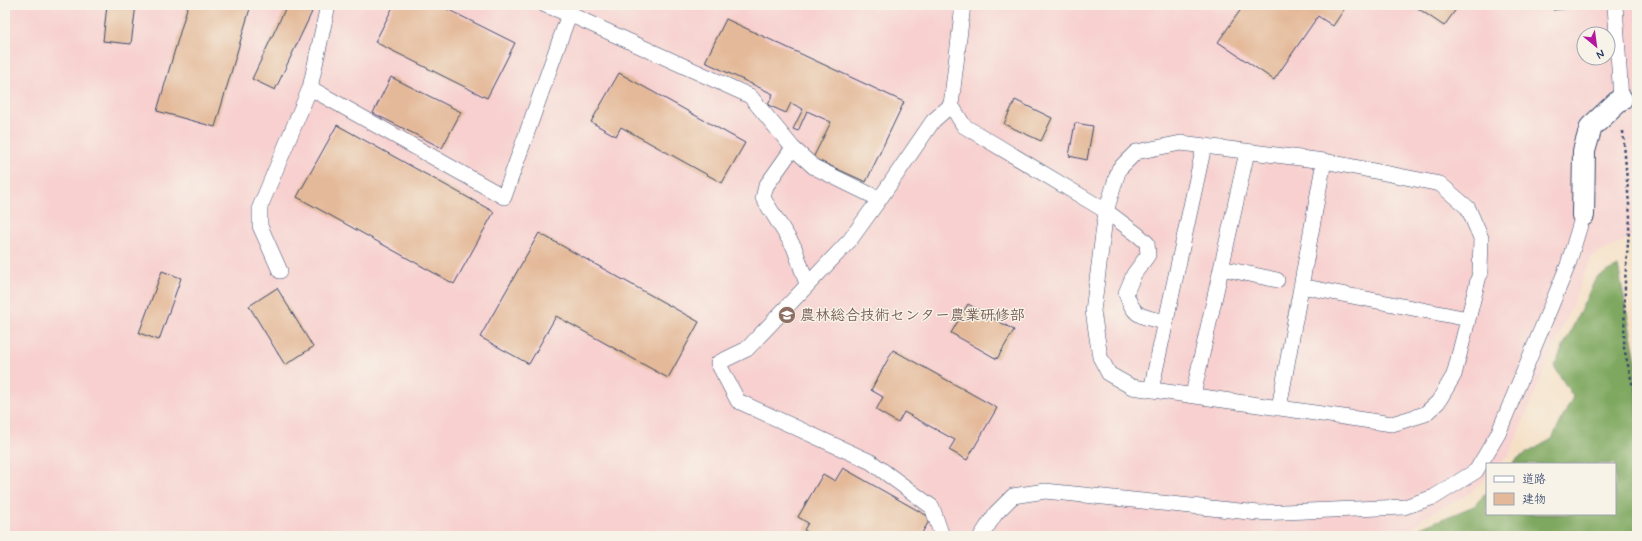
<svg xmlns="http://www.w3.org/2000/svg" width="1642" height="541" viewBox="0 0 1642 541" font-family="Mynerve,'Klee One',sans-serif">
<rect width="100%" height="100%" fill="#f7f3e8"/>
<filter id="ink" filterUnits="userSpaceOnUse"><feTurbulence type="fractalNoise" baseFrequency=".025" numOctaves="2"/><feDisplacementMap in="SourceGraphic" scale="8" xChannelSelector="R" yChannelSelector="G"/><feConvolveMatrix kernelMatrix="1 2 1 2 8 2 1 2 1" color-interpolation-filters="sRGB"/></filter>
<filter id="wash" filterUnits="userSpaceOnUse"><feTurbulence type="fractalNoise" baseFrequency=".012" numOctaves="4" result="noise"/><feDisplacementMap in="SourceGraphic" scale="16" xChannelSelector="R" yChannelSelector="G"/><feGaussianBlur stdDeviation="0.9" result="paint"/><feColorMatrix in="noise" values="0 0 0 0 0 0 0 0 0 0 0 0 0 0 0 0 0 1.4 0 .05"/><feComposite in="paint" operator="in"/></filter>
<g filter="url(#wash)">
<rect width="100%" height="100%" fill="#f5e0c6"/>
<!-- built -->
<path fill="#f7d0cf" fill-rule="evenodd" d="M5,5H1637V235L1592,256L1510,453L1499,464H1487V476L1470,493L1423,518L1403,536H5ZM1584,34H1608V58H1584Z"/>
<!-- forest -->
<path fill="#7ea75f" stroke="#4c6b5e" d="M1618,266L1637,366V536H1411L1420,528L1474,506L1487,492V514H1615V464H1512L1518,458L1552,439L1573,397L1554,366L1596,278Z"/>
<g id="blocks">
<!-- building -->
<path fill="#e4b999" d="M107,5H136L131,44L103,41Z
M188,5H251L215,127L157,111Z
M287,5H298L312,12L275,90L252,79Z
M394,5H439L515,43L487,98L375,42Z
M1244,5H1347L1333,26L1318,16L1274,80L1218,42Z
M1413,5H1459L1444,26Z
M1553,5H1586V6L1553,10Z
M726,19L904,102L866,182L813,158L831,122L807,111L798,131L793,129L803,109L791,103L786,113L768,105L773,94L705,62Z
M619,73L745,143L722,183L621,127L616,136L591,122Z
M391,77L461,112L442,148L373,113Z
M1015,100L1052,118L1041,141L1004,124Z
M1075,123L1093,126L1087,160L1069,156Z
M337,125L494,212L454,284L297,197Z
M539,233L699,322L668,378L556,316L529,364L480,337Z
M162,271L181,278L159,340L139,333Z
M277,288L313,347L285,365L249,306Z
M968,304L1014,330L997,359L951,333Z
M893,350L997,408L967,460L949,450L955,440L904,412L898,423L876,410L883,397L871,390Z
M843,468L931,518L920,536H814L804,530L808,523L798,517L823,474L835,481Z"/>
</g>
</g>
<g filter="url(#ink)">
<use href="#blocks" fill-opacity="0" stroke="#3c4a6e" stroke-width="1"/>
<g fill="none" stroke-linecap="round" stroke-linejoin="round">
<defs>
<path id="service" d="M545,5L569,14L750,96L793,148L814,167L871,195L881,197L933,121L951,105
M963,5L951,105L964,126L1106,211L1138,235L1147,243L1148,255L1134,274L1126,293C1134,318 1141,316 1165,322
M1615,5L1621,99
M310,88L504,197L572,6
M1181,143L1324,161L1440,184L1468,208L1481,238L1480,272L1454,375L1438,402L1425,414L1392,424L1132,387L1109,374L1100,357L1093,311L1106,211L1119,169L1136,152Z
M793,148L766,186L763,198L794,247L807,284
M881,197L850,240L747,349L718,363L738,401L871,462L932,507L942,536
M1221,268L1277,280
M280,271L260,226V207L310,88L328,5
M1301,286L1468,319
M1151,390L1204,146
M1193,395L1247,152
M1279,408L1324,161
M981,536L996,513L1013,496L1045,491L1259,513L1404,507L1434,497L1476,471L1498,434L1568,265L1583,215"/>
<path id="minor" d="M1583,215L1584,151L1591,127L1621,99"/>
</defs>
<!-- service casing -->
<use href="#service" stroke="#3c4a6e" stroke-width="16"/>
<!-- minor casing -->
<use href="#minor" stroke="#3c4a6e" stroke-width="24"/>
<!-- path -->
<path stroke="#3c4a6e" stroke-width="2.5" stroke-dasharray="3 3" stroke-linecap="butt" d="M1623,131L1630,217L1625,281L1624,348L1637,404"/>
<!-- service -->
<use href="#service" stroke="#fff" stroke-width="15"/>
<!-- minor -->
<use href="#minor" stroke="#fff" stroke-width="22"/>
</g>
</g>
<!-- icons -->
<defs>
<symbol id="university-disc" viewBox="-11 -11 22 22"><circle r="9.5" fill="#8d6e63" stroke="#f7f3e8"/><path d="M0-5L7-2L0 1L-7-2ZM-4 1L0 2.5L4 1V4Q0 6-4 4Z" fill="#fff"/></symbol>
</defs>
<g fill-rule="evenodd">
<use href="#university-disc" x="777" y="305" width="20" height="20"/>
</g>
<g text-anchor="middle" stroke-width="3" stroke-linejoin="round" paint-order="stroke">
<!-- education labels -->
<g font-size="15" font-weight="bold" fill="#785e54" stroke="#f7f3e8" text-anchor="start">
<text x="800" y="320">農林総合技術センター農業研修部</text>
</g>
</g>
<!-- margin -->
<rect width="1642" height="541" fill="none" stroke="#f7f3e8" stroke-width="20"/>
<!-- legend -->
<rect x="1486" y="463" width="130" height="52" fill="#f7f3e8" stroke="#9fa5b1"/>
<rect x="1494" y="476" width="20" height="6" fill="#ffffff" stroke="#9fa5b1"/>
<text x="1522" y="483" font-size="12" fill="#1b2f5e">道路</text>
<rect x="1494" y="493" width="20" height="12" fill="#e4b999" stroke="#9fa5b1"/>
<text x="1522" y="503" font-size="12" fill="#1b2f5e">建物</text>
<!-- north arrow -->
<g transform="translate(1596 46) rotate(151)"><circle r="19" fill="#f7f3e8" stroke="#9fa5b1"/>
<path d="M0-3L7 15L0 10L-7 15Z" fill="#b5179e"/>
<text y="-6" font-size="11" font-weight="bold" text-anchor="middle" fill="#1b2f5e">N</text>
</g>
</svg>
